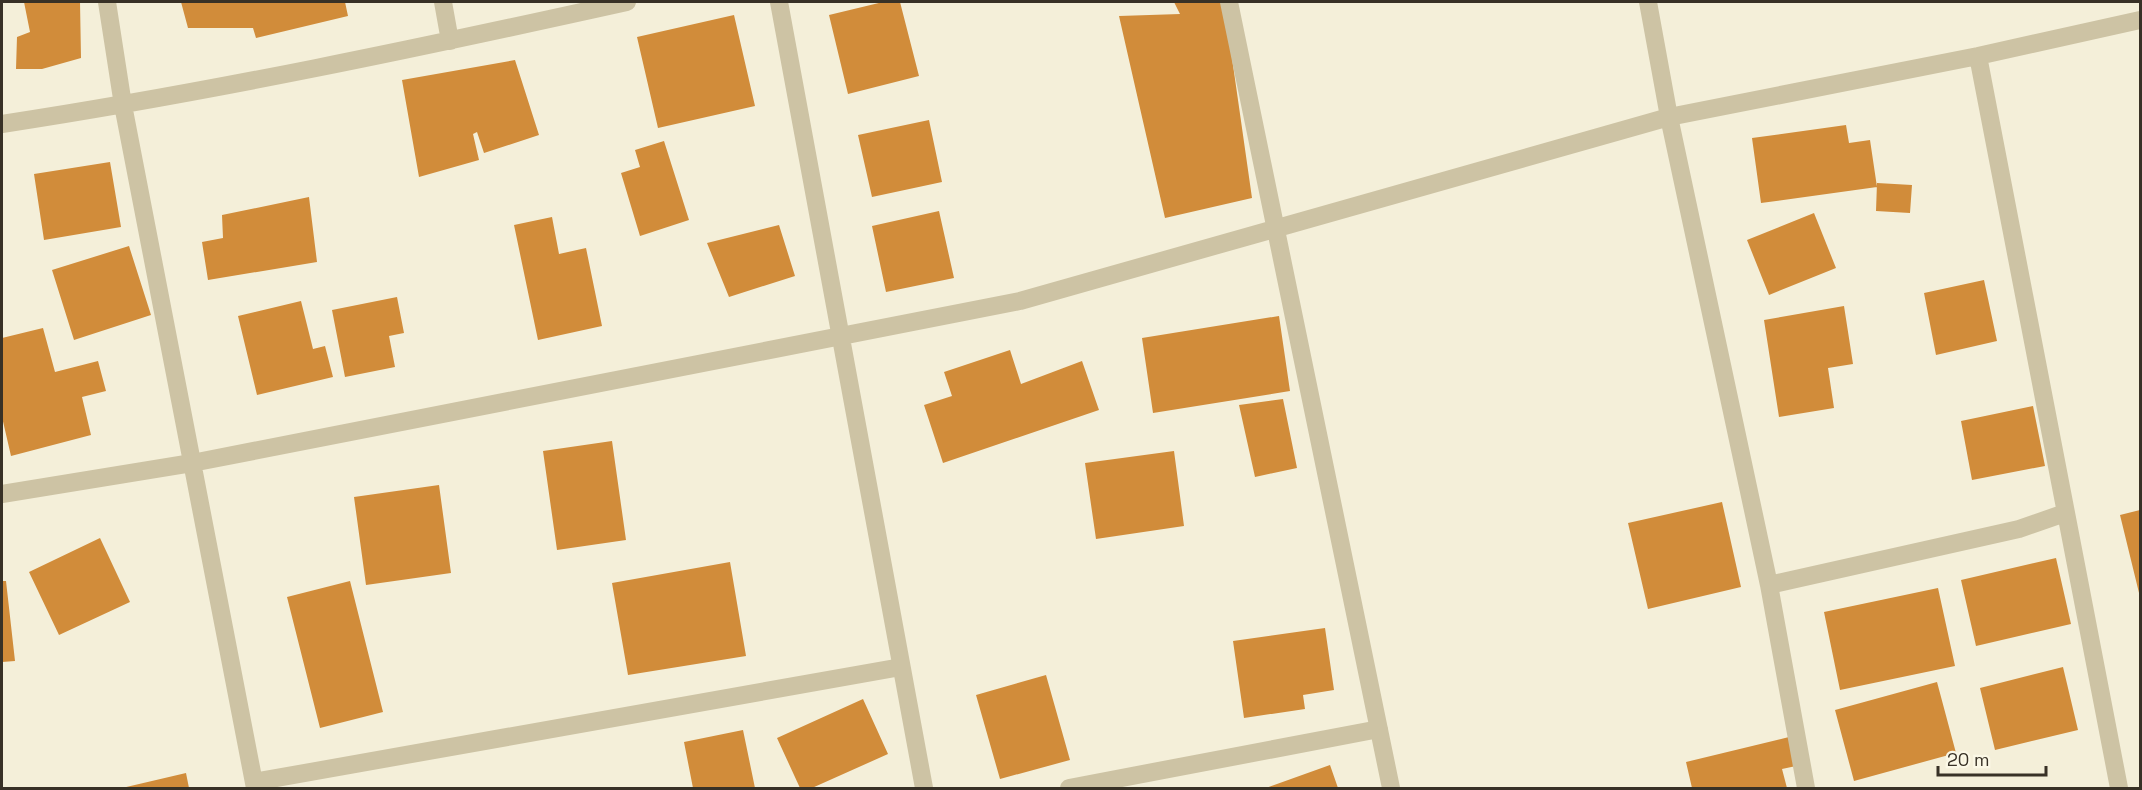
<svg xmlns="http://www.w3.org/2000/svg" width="2142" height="790" viewBox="0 0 2142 790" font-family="'Space Grotesk',sans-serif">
<rect width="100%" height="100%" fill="#f4efd9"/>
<!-- building -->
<path fill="#d18c3a" d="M24,2H80L81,58L42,69H16L17,37L30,32Z
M181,2H345L348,16L256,38L253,28H188Z
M883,2H900L919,76L848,94L829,15Z
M1174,2H1224L1252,198L1165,218L1119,16L1180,14Z
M734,15L755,106L658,128L637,37Z
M515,60L539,135L484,153L477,132L473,134L479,160L419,177L402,80Z
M929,120L942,182L872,197L858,135Z
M1846,125L1849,143L1870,140L1877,187L1761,203L1752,138Z
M664,141L689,220L640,236L621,173L640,167L635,150Z
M110,162L121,227L44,240L34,174Z
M1877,183L1912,185L1910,213L1876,211Z
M309,197L317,262L208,280L202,242L223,238L222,215Z
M939,211L954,278L886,292L872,226Z
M1814,213L1836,268L1769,295L1747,240Z
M552,217L559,254L586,248L602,326L538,340L514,225Z
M779,225L795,276L729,297L707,243Z
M129,246L151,315L74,340L52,270Z
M1984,280L1997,341L1936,355L1924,293Z
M397,297L404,333L389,336L395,367L345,377L332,310Z
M301,301L313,349L325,346L333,377L257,395L238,316Z
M1844,306L1853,364L1828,368L1834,408L1779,417L1764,320Z
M1279,316L1290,391L1153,413L1142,338Z
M43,328L55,372L98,361L106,391L82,397L91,435L11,456L2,417V338Z
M1010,350L1021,384L1082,361L1099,410L943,463L924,405L952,396L944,372Z
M1283,399L1297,468L1255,477L1239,405Z
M2033,406L2045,466L1972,480L1961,421Z
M612,441L626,540L557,550L543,451Z
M1174,451L1184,526L1096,539L1085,463Z
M439,485L451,573L366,585L354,497Z
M1722,502L1741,587L1648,609L1628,523Z
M2140,510V597L2120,515Z
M100,538L130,602L59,635L29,572Z
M2056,558L2071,624L1976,646L1961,580Z
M730,562L746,656L628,675L612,583Z
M2,581H6L15,661L2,662Z
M350,581L383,712L320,728L287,597Z
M1938,588L1955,666L1840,690L1824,612Z
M1325,628L1334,690L1303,695L1305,709L1244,718L1233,641Z
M2063,667L2078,730L1995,750L1980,688Z
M1046,675L1070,760L1000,779L976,695Z
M1937,682L1956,753L1854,781L1835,710Z
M863,699L888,754L812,788H800L777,738Z
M743,730L755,788H693L684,742Z
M1789,737L1796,766L1782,769L1787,788H1692L1686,762Z
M1330,765L1338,788H1266Z
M186,773L189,788H122Z"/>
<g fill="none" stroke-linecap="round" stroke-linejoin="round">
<!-- street -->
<path stroke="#cdc3a4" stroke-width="18" d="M107,2L123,105L255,788
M443,2L450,41
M779,2L924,788
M1229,2L1391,788
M1648,2L1669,117L1769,585L1806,788
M1978,56L2119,788
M2,124C211,92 419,48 627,2
M2,494L192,463L1020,301L1669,117L1978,56L2140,20
M1769,585L2019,529L2065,513
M254,782L901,667
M1069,788L1379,729"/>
</g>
<!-- border -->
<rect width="2142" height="790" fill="none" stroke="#383126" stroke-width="6"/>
<!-- scale -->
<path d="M1938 766v9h108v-9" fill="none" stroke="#383126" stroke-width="3"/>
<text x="1947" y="766" font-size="18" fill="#383126" stroke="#fbf8e6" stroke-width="4.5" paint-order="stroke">20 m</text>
</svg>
